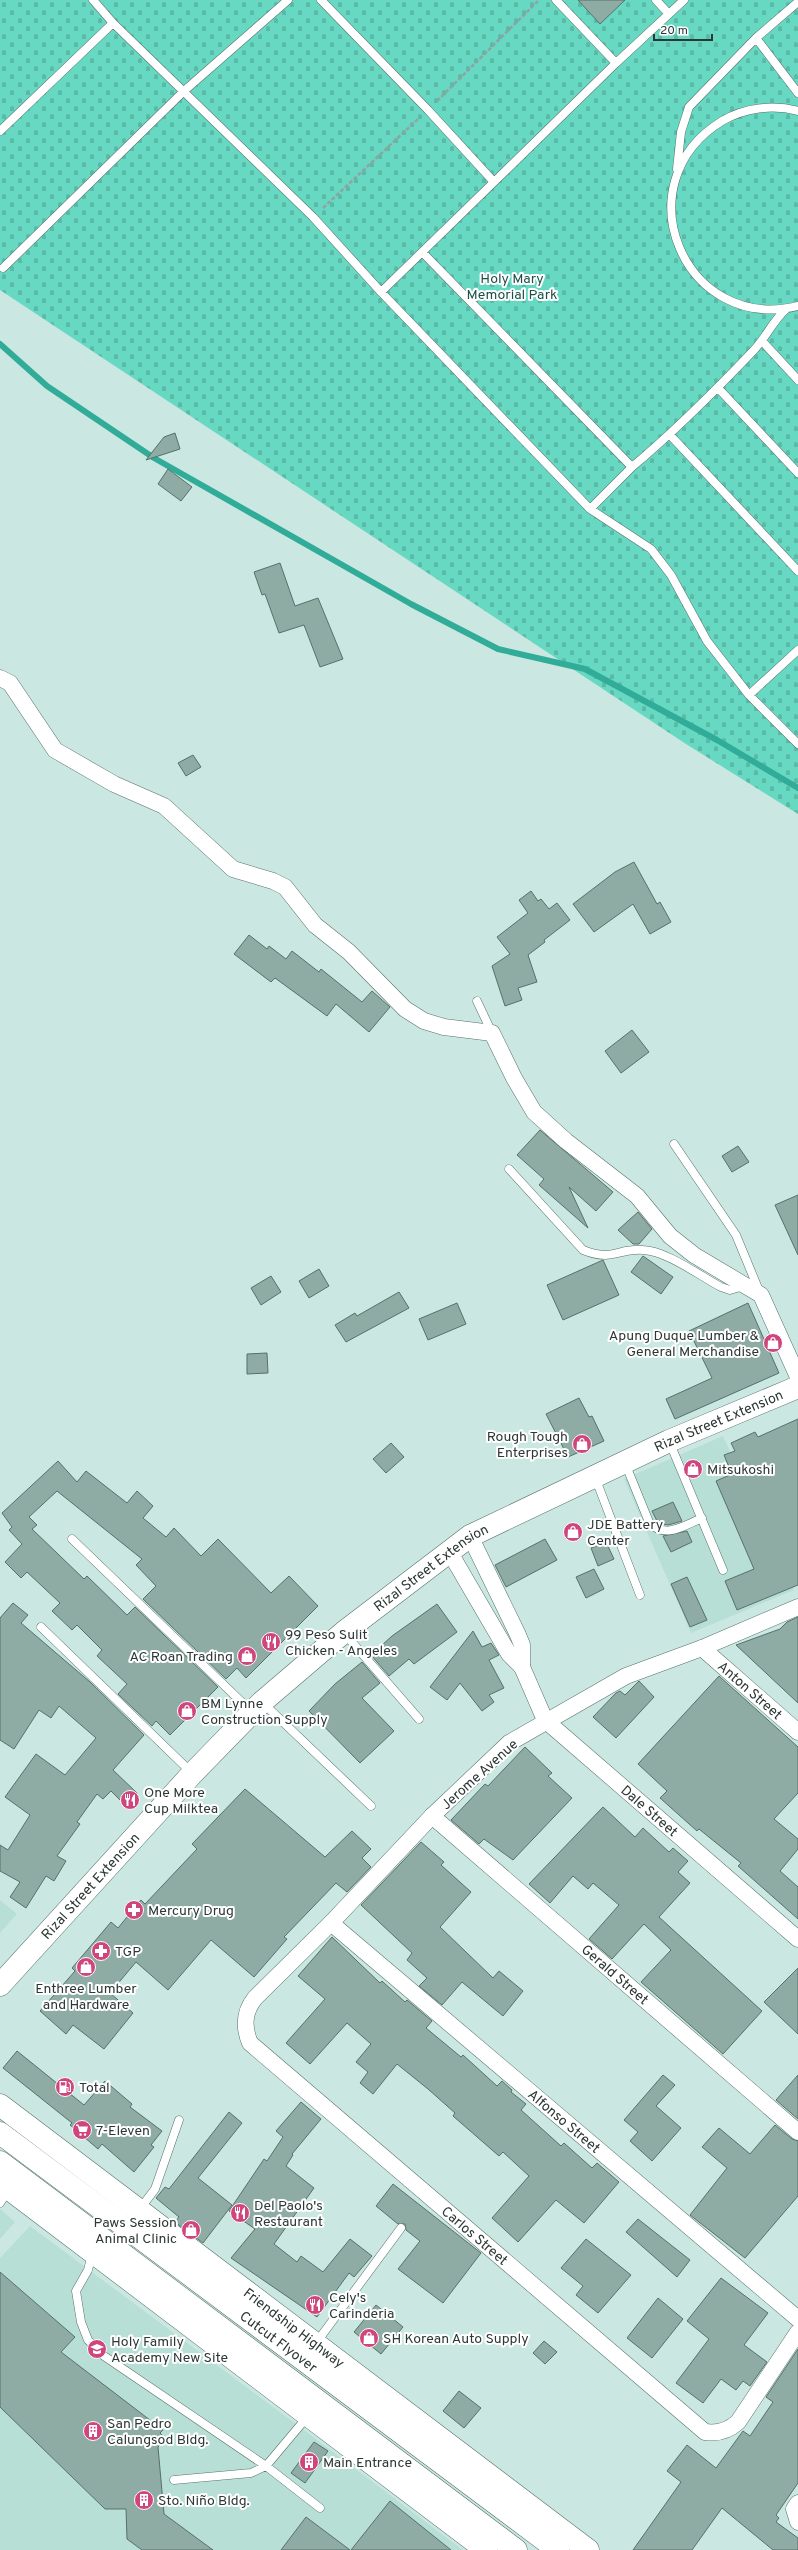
<svg xmlns="http://www.w3.org/2000/svg" width="798" height="2550" viewBox="0 0 798 2550" font-family="Overpass,sans-serif">
<defs>
<pattern id="cemetery-stones" width="16" height="16" patternUnits="userSpaceOnUse"><rect width="16" height="16" fill="#67d8c2"/><path d="M2 7V4a2 2 0 0 1 4 0v3zM10 15v-3a2 2 0 0 1 4 0v3z" fill="#5abaa7"/></pattern>
</defs>
<rect width="100%" height="100%" fill="#cae8e1"/>
<!-- built -->
<path fill="#b8dfd5" d="M723,1436L794,1590L691,1633L624,1479Z
M0,1900L17,1914L0,1933Z
M0,2209L15,2222L0,2239Z
M30,2226L300,2427L463,2550H0V2258Z"/>
<!-- cemetery -->
<path fill="url(#cemetery-stones)" d="M0,0H798V814L686,744L0,290Z"/>
<g fill="none" stroke-linecap="round" stroke-linejoin="round">
<!-- stream -->
<path stroke="#30ac98" stroke-width="6" d="M0,344L47,386L154,458L411,604L498,649L585,669L717,740L798,788"/>
</g>
<!-- building -->
<path fill="#8eaba4" stroke="#56716a" d="M578,0H625L600,24Z
M175,433L180,449L146,460L164,437Z
M168,469L192,487L181,501L158,484Z
M280,563L295,606L318,598L343,659L320,667L304,625L279,633L265,594L262,595L254,572Z
M193,755L201,767L186,776L178,763Z
M634,862L657,904L660,902L671,922L650,934L633,904L594,932L573,904L615,872Z
M531,891L538,901L541,899L549,909L557,903L570,920L544,940L545,942L528,955L537,982L518,988L522,1000L505,1006L492,966L510,954L497,937L528,913L519,900Z
M249,935L267,949L269,946L286,959L292,951L319,972L321,969L362,1002L372,991L390,1007L369,1032L336,1004L327,1016L275,978L271,982L234,954Z
M632,1030L649,1052L621,1073L605,1051Z
M540,1130L613,1192L596,1211L569,1187L588,1228L539,1185L544,1179L517,1155Z
M738,1146L749,1162L732,1172L722,1156Z
M798,1195V1255L775,1205Z
M638,1212L652,1229L639,1244H633L618,1230Z
M643,1256L673,1277L661,1294L631,1272Z
M603,1260L619,1295L563,1320L547,1285Z
M319,1269L329,1286L309,1298L299,1281Z
M271,1276L281,1292L261,1305L251,1288Z
M399,1292L409,1308L346,1342L335,1325L355,1313L357,1316Z
M457,1303L466,1324L428,1340L419,1319Z
M748,1303L779,1373L675,1419L666,1399L712,1378L689,1331Z
M267,1353L268,1373L247,1374V1354Z
M579,1398L589,1417L592,1416L604,1441L568,1457L546,1414Z
M798,1419V1585L737,1610L725,1581L754,1569L716,1481L732,1474L724,1455L735,1451L731,1443L755,1432L758,1437Z
M391,1443L404,1457L386,1473L373,1459Z
M58,1461L77,1482L86,1471L127,1503L137,1491L153,1506L143,1518L166,1537L174,1528L201,1556L218,1539L271,1593L289,1576L318,1606L246,1678L237,1668L226,1679L143,1599L156,1586L136,1565L142,1559L57,1491L29,1517L37,1525L32,1529L84,1579L87,1576L127,1615L135,1607L218,1687L170,1735L156,1721L152,1726L118,1694L127,1684L97,1656L102,1650L77,1625L72,1630L52,1611L60,1603L27,1572L21,1578L5,1562L22,1544L9,1530L12,1527L2,1513Z
M673,1502L682,1521L668,1525L658,1523L652,1511Z
M687,1531L692,1542L671,1552L663,1536Z
M545,1539L557,1560L506,1587L495,1565Z
M606,1542L614,1559L598,1566L591,1548Z
M594,1569L604,1589L586,1598L576,1577Z
M687,1577L707,1620L690,1627L671,1584Z
M13,1603L28,1615L21,1623L90,1682L144,1735L113,1770L137,1793L125,1805L111,1791L103,1799L97,1794L77,1822L80,1824L57,1856L66,1861L54,1881L46,1876L26,1908L10,1897L20,1882L0,1871V1845L8,1850L30,1815L5,1797L36,1754L65,1775L96,1738L59,1706L51,1718L39,1710L14,1749L0,1740V1618Z
M437,1604L457,1632L414,1664L409,1659L389,1676L371,1655L392,1636Z
M798,1617V1703L736,1645L780,1629L787,1622Z
M473,1631L482,1647L491,1643L499,1655L489,1660L504,1688L489,1695L494,1702L482,1711L460,1683L447,1700L430,1687Z
M362,1662L380,1683L362,1698L394,1731L360,1763L309,1711L335,1684Z
M719,1676L798,1747V1793L774,1819L798,1839V1849L780,1871L798,1887V1919L738,1866L741,1863L699,1829L697,1831L660,1798L667,1791L638,1764Z
M639,1681L654,1697L616,1738L593,1717L616,1693L620,1691L625,1695Z
M525,1747L552,1773L548,1776L572,1798L513,1860L484,1839L479,1844L451,1820L485,1784L488,1786Z
M245,1789L325,1857L352,1831L371,1849L362,1858L371,1867L347,1892L336,1883L284,1937L287,1939L254,1977L211,1940L168,1990L136,1962L110,1993L133,2013L104,2049L73,2025L66,2034L40,2011L75,1971L72,1968L111,1922L118,1928L141,1900L145,1904L197,1849L192,1844Z
M603,1807L635,1837L643,1828L669,1852L673,1848L688,1861L678,1872L690,1883L659,1917L762,2011L723,2054L641,1982L671,1950L644,1924L612,1959L589,1939L619,1905L593,1883L588,1889L573,1876L550,1903L529,1884Z
M421,1842L444,1862L441,1865L471,1892L440,1927L493,1978L499,1971L523,1991L503,2016L462,1982L442,2005L419,1986L427,1978L407,1960L412,1953L361,1905Z
M332,1937L380,1983L382,1981L405,2002L407,2000L432,2021L426,2028L461,2057L463,2055L497,2086L502,2081L512,2090L511,2092L526,2104L521,2110L561,2146L564,2143L592,2168L597,2163L619,2182L584,2223L556,2200L518,2242L492,2218L529,2176L503,2152L499,2156L453,2116L455,2113L428,2089L397,2064L373,2094L360,2083L368,2072L356,2062L371,2044L347,2023L310,2064L286,2043L325,1999L298,1976Z
M798,1968V2034L764,2002Z
M17,2051L84,2105L105,2081L132,2104L130,2107L162,2131L151,2145L154,2147L134,2172L102,2144L98,2149L70,2125L72,2123L3,2068Z
M663,2075L675,2085L656,2106L681,2128L652,2161L630,2141L638,2132L624,2120Z
M798,2075V2119L776,2100Z
M301,2102L321,2119L292,2154L293,2155L286,2166L314,2188L274,2244L297,2262L301,2256L323,2272L350,2239L372,2256L354,2277L349,2273L317,2317L231,2258L255,2229L229,2211L264,2159L267,2161L283,2137L276,2131Z
M229,2112L242,2123L198,2178L232,2205L203,2243L175,2222L179,2217L156,2198L165,2187L169,2189Z
M775,2125L792,2139L798,2141V2196L745,2258L690,2215L727,2168L702,2147L719,2128L750,2154Z
M393,2184L481,2253L443,2303L398,2269L420,2241L406,2230L405,2224H398L376,2206Z
M638,2219L690,2260L677,2277L626,2232Z
M586,2239L631,2275L598,2313L576,2295L583,2286L561,2268Z
M0,2272L75,2337L61,2352L163,2430L160,2433L166,2439L158,2447L164,2514L213,2550H142L127,2539L126,2509H105L0,2407Z
M721,2278L768,2313L744,2345L767,2362L750,2386L743,2381L736,2390L721,2379L703,2403L676,2383L709,2339L687,2321Z
M658,2298L683,2319L652,2358L627,2338Z
M376,2305L403,2327L381,2354L354,2332Z
M544,2341L557,2352L545,2364L533,2353Z
M798,2349V2483L776,2515L779,2518L776,2522L798,2538V2550H773L722,2508L692,2550H633L681,2482L667,2471L687,2445L716,2468L743,2431L750,2436L773,2402L766,2397Z
M459,2391L481,2408L464,2428L443,2411Z
M314,2442L328,2451L305,2483L291,2473Z
M390,2501L451,2550H351Z
M306,2517L350,2550H281Z"/>
<g fill="none" stroke-linecap="round" stroke-linejoin="round">
<defs>
<path id="service" d="M93,0L113,23L313,217L381,292L590,509L651,549L671,575L707,641L749,695L798,744
M321,0L428,110L494,182L616,63
M556,0L616,63L684,0
M656,0L669,14
M756,38L798,93
M798,111C773,104 744,108 722,121C621,183 684,334 798,306
M0,131L113,23
M677,169L681,132L689,107L756,38L798,2
M422,252L632,467C675,431 715,391 754,350C766,337 773,321 786,309
M3,268L184,91L288,0
M381,292L494,182
M762,341L798,380
M718,388L798,473
M670,435L798,571
M590,509L632,467
M749,695L798,650
M477,1001L492,1033
M674,1144L736,1235L760,1293
M509,1169L583,1250C613,1262 617,1248 643,1250C667,1251 700,1276 721,1287L730,1290L744,1286
M669,1441L723,1570
M625,1463L649,1522C664,1540 685,1525 702,1518
M595,1477L640,1595
M72,1539L252,1712
M41,1627L192,1773
M344,1633L419,1719
M262,1702L371,1806
M0,2203L9,2189
M140,2209L155,2189L179,2120
M92,2254L88,2270L76,2291L81,2322L88,2340L104,2356L266,2466L320,2508
M316,2343L401,2228
M174,2480L251,2473L266,2466L308,2416"/>
<g id="minor">
<path d="M0,678L10,683L55,750L114,784L164,806L233,869L273,881L285,887L315,925L349,952L405,1009L424,1021L444,1027L492,1033L514,1078L534,1112L566,1141L637,1196L670,1236L694,1255L761,1295L798,1377"/>
<path id="s1" d="M470,1536L518,1635L522,1645V1667L545,1720L798,1939"/>
<path d="M449,1551L509,1654L522,1667"/>
<path id="s2" d="M798,1607L702,1648L626,1676L509,1743L432,1816L331,1923L255,1998C244,2012 243,2026 250,2043L705,2432C718,2434 728,2431 738,2422L798,2332"/>
<path id="s3" d="M702,1648L798,1732"/>
<path id="s4" d="M432,1816L798,2132"/>
<path id="s5" d="M331,1923L798,2319"/>
<path d="M798,2503L794,2509L798,2522"/>
</g>
<g id="primary">
<path id="s6" d="M0,1985L192,1774L262,1702L344,1632L470,1536L669,1441L798,1387"/>
<path id="s7" d="M0,2105L588,2550"/>
<path id="s8" d="M0,2133L558,2550"/>
<path d="M0,2162L516,2550"/>
<path d="M0,2182L486,2550"/>
</g>
</defs>
<!-- service casing -->
<use href="#service" stroke="#56716b" stroke-width="9"/>
<!-- minor casing -->
<use href="#minor" stroke="#56716b" stroke-width="17"/>
<!-- primary casing -->
<use href="#primary" stroke="#56716b" stroke-width="23"/>
<!-- path -->
<path stroke="#8ea59f" stroke-width="2.5" stroke-dasharray="4 2" stroke-linecap="butt" d="M437,101L539,0
M323,208L419,118"/>
<!-- service -->
<use href="#service" stroke="#fff" stroke-width="8"/>
<!-- minor -->
<use href="#minor" stroke="#fff" stroke-width="16"/>
<!-- primary -->
<use href="#primary" stroke="#fff" stroke-width="22"/>
</g>
<!-- icons -->
<defs>
<symbol id="shop-disc" viewBox="-11 -11 22 22"><circle r="9.5" fill="#cf457d" stroke="#fff"/><path d="M-5-2.5h2.3a2.7 3.5 0 0 1 5.4 0H5L5.5 6h-11ZM-1.5-2.5h3a1.5 2.3 0 0 0-3 0Z" fill="#fff"/></symbol>
<symbol id="restaurant-disc" viewBox="-11 -11 22 22"><circle r="9.5" fill="#cf457d" stroke="#fff"/><path d="M-5-6h1v4h1v-4h1v4h1v-4h1v5L-1.5 .5V6h-2V.5L-5-1ZM5-6V6H3V1.5H1.5Q1.5-4 5-6Z" fill="#fff"/></symbol>
<symbol id="pharmacy-disc" viewBox="-11 -11 22 22"><circle r="9.5" fill="#cf457d" stroke="#fff"/><path d="M-2-6h4v4h4v4h-4v4h-4v-4h-4v-4h4Z" fill="#fff"/></symbol>
<symbol id="fuel-disc" viewBox="-11 -11 22 22"><circle r="9.5" fill="#cf457d" stroke="#fff"/><path d="M-5.5-6h7V0h2V4h1.3V-2.5L3-4.5l.8-.8L6-3V5H2.5V1h-1V6h-7ZM-4.2-4.7v3.2H.2V-4.7Z" fill="#fff"/></symbol>
<symbol id="supermarket-disc" viewBox="-11 -11 22 22"><circle r="9.5" fill="#cf457d" stroke="#fff"/><path d="M-6-5.5h2.5l.6 2H6L4.5 2H-2.5L-4.4-4H-6ZM-1.5 3.2a1.3 1.3 0 1 0 .1 0ZM3 3.2a1.3 1.3 0 1 0 .1 0Z" fill="#fff"/></symbol>
<symbol id="school-disc" viewBox="-11 -11 22 22"><circle r="9.5" fill="#cf457d" stroke="#fff"/><path d="M0-5L7-2L0 1L-7-2ZM-4 1L0 2.5L4 1V4Q0 6-4 4Z" fill="#fff"/></symbol>
<symbol id="building-disc" viewBox="-11 -11 22 22"><circle r="9.5" fill="#cf457d" stroke="#fff"/><path d="M-4-6H4V6H1V3H-1V6H-4ZM-2.5-4.3h1.7v1.8h-1.7ZM.8-4.3h1.7v1.8H.8ZM-2.5-1h1.7V.8h-1.7ZM.8-1h1.7V.8H.8Z" fill="#fff"/></symbol>
</defs>
<g fill-rule="evenodd">
<use href="#shop-disc" x="762" y="1332" width="22" height="22"/>
<use href="#shop-disc" x="571" y="1433" width="22" height="22"/>
<use href="#shop-disc" x="682" y="1458" width="22" height="22"/>
<use href="#shop-disc" x="562" y="1521" width="22" height="22"/>
<use href="#restaurant-disc" x="260" y="1631" width="22" height="22"/>
<use href="#shop-disc" x="236" y="1645" width="22" height="22"/>
<use href="#shop-disc" x="176" y="1700" width="22" height="22"/>
<use href="#restaurant-disc" x="119" y="1789" width="22" height="22"/>
<use href="#pharmacy-disc" x="123" y="1899" width="22" height="22"/>
<use href="#pharmacy-disc" x="90" y="1940" width="22" height="22"/>
<use href="#shop-disc" x="75" y="1956" width="22" height="22"/>
<use href="#fuel-disc" x="54" y="2076" width="22" height="22"/>
<use href="#supermarket-disc" x="71" y="2119" width="22" height="22"/>
<use href="#restaurant-disc" x="229" y="2202" width="22" height="22"/>
<use href="#shop-disc" x="180" y="2219" width="22" height="22"/>
<use href="#restaurant-disc" x="304" y="2294" width="22" height="22"/>
<use href="#shop-disc" x="358" y="2327" width="22" height="22"/>
<use href="#school-disc" x="86" y="2338" width="22" height="22"/>
<use href="#building-disc" x="82" y="2420" width="22" height="22"/>
<use href="#building-disc" x="298" y="2451" width="22" height="22"/>
<use href="#building-disc" x="133" y="2489" width="22" height="22"/>
</g>
<g text-anchor="middle" stroke-width="4" stroke-linejoin="round" paint-order="stroke">
<!-- park labels -->
<g font-size="14" fill="#1e5047" stroke="#fff">
<text x="512" y="283">Holy Mary<tspan x="512" dy="16">Memorial Park</tspan></text>
</g>
<!-- poi labels -->
<g font-size="14" fill="#2c3835" stroke="#fff" text-anchor="start">
<text x="759" y="1340" text-anchor="end">Apung Duque Lumber &amp;<tspan x="759" dy="16">General Merchandise</tspan></text>
<text x="568" y="1441" text-anchor="end">Rough Tough<tspan x="568" dy="16">Enterprises</tspan></text>
<text x="707" y="1474">Mitsukoshi</text>
<text x="587" y="1529">JDE Battery<tspan x="587" dy="16">Center</tspan></text>
<text x="285" y="1639">99 Peso Sulit<tspan x="285" dy="16">Chicken - Angeles</tspan></text>
<text x="233" y="1661" text-anchor="end">AC Roan Trading</text>
<text x="201" y="1708">BM Lynne<tspan x="201" dy="16">Construction Supply</tspan></text>
<text x="144" y="1797">One More<tspan x="144" dy="16">Cup Milktea</tspan></text>
<text x="148" y="1915">Mercury Drug</text>
<text x="115" y="1956">TGP</text>
<text x="86" y="1993" text-anchor="middle">Enthree Lumber<tspan x="86" dy="16">and Hardware</tspan></text>
<text x="79" y="2092">Total</text>
<text x="96" y="2135">7-Eleven</text>
<text x="254" y="2210">Del Paolo's<tspan x="254" dy="16">Restaurant</tspan></text>
<text x="177" y="2227" text-anchor="end">Paws Session<tspan x="177" dy="16">Animal Clinic</tspan></text>
<text x="329" y="2302">Cely's<tspan x="329" dy="16">Carinderia</tspan></text>
<text x="383" y="2343">SH Korean Auto Supply</text>
<text x="111" y="2346">Holy Family<tspan x="111" dy="16">Academy New Site</tspan></text>
<text x="107" y="2428">San Pedro<tspan x="107" dy="16">Calungsod Bldg.</tspan></text>
<text x="323" y="2467">Main Entrance</text>
<text x="158" y="2505">Sto. Niño Bldg.</text>
</g>
<!-- street labels -->
<g font-size="14" fill="#2c3835" stroke="#fff">
<text dy="5" stroke="none"><textPath href="#s6" startOffset="926">Rizal Street Extension</textPath></text>
<text dy="5" stroke="none"><textPath href="#s6" startOffset="602">Rizal Street Extension</textPath></text>
<text dy="5" stroke="none"><textPath href="#s3" startOffset="64">Anton Street</textPath></text>
<text transform="translate(479 1774) rotate(-42)" y="5">Jerome Avenue</text>
<text dy="5" stroke="none"><textPath href="#s1" startOffset="339">Dale Street</textPath></text>
<text dy="5" stroke="none"><textPath href="#s6" startOffset="134">Rizal Street Extension</textPath></text>
<text dy="5" stroke="none"><textPath href="#s4" startOffset="242">Gerald Street</textPath></text>
<text dy="5" stroke="none"><textPath href="#s5" startOffset="306">Alfonso Street</textPath></text>
<text dy="5" stroke="none"><textPath href="#s2" startOffset="1024">Carlos Street</textPath></text>
<text dy="5" stroke="none"><textPath href="#s7" startOffset="369">Friendship Highway</textPath></text>
<text dy="5" stroke="none"><textPath href="#s8" startOffset="348">Cutcut Flyover</textPath></text>
</g>
</g>
<!-- scale -->
<path d="M654 34v6h58v-6" fill="none" stroke="#2c3835" stroke-width="2"/>
<text x="660" y="34" font-size="12" fill="#2c3835" stroke="#ffffff" stroke-width="3" paint-order="stroke">20 m</text>
</svg>
